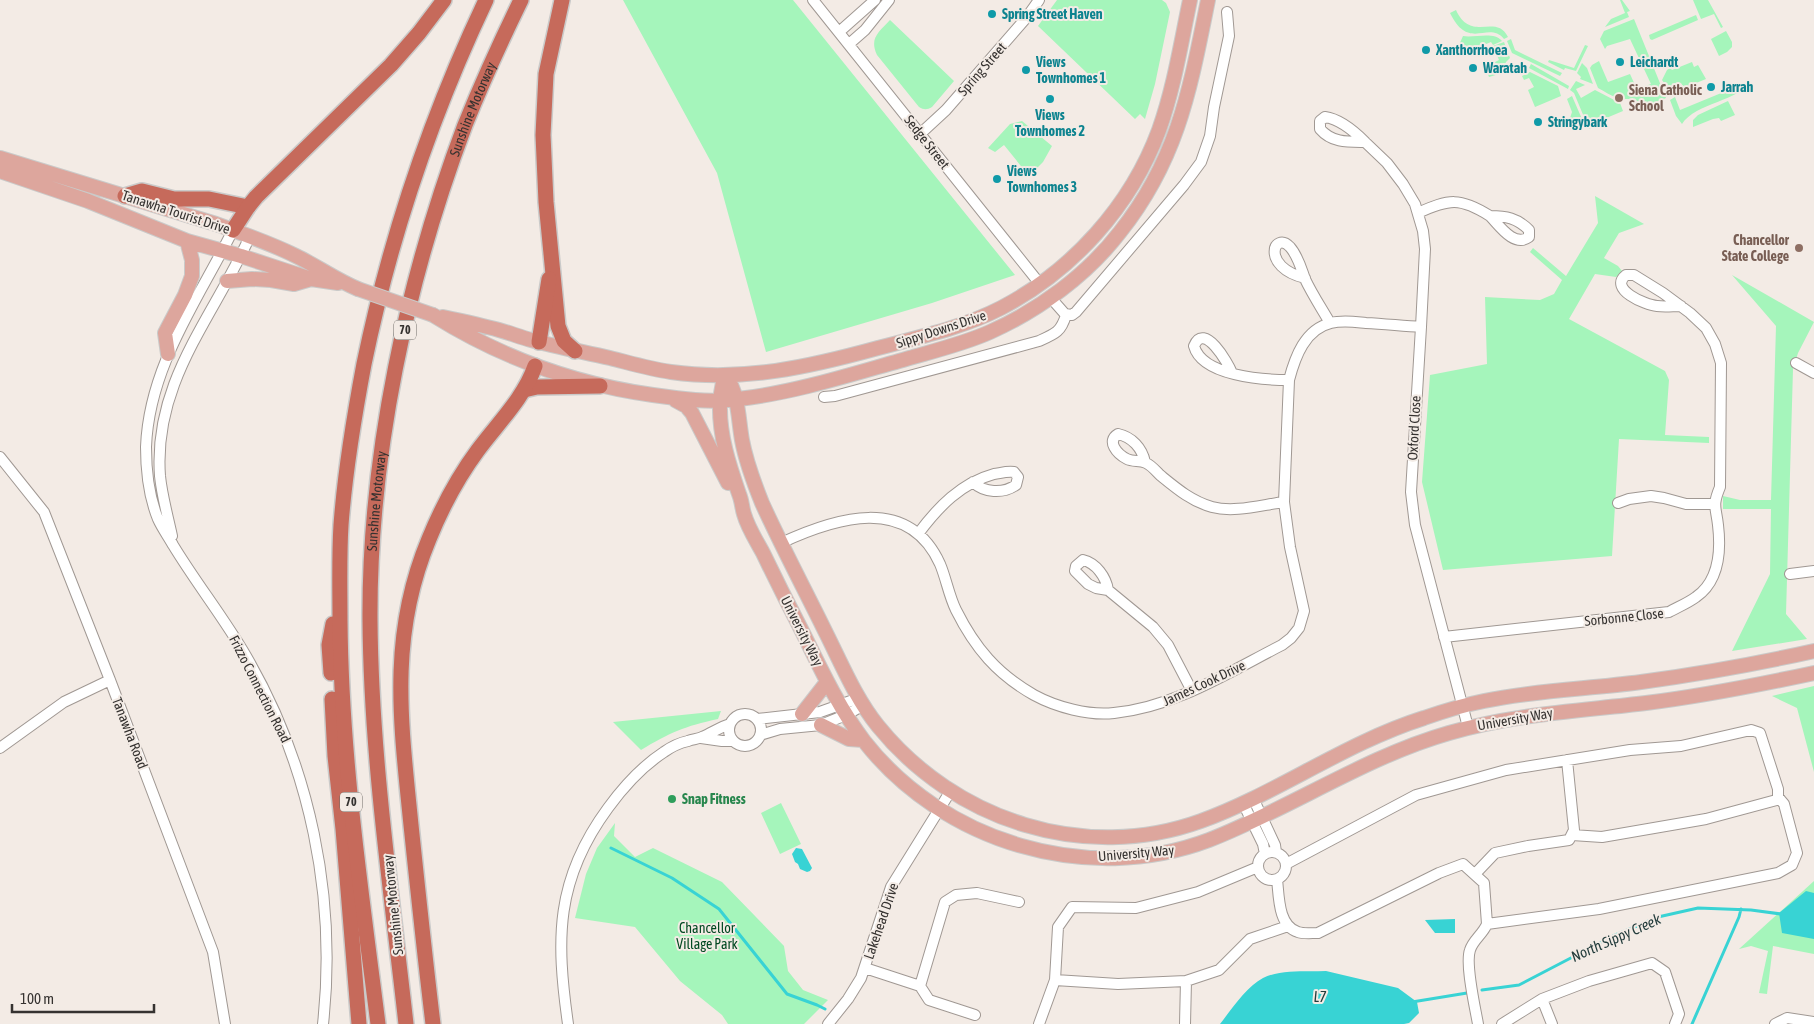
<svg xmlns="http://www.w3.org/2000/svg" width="1814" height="1024" viewBox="0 0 1814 1024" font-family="'Asap Condensed',sans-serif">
<rect width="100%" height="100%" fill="#f3ebe5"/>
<!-- green -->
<path fill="#a5f5bb" d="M623,0H793L1015,275L932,303L766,352L717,173Z
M1057,0H1162L1166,3L1170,12L1155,84L1145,119L1140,114L1135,119L1038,26Z
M1620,0H1622L1630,11L1627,12L1629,17L1605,27L1611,19L1625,13Z
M1693,0H1708L1723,27L1721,28L1714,14L1701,19Z
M1456,10C1471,43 1496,13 1508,37L1504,39C1488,20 1469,52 1450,13Z
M1696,15L1698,20L1652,40L1650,39L1649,35Z
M1634,19L1666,98L1644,107C1637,96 1628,101 1618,98C1611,96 1604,91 1598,88L1590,68L1592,65L1599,61L1608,82L1630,74L1635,85L1639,88L1651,84L1630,39L1607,46L1605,49L1600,39L1604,31Z
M890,20L954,81L932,107C927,110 924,110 919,107L877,55C869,38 879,32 890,20Z
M1726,31L1732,42V47L1727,52L1719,56L1711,39Z
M1463,36C1475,38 1494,31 1502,41L1493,45L1491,42L1464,53L1459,45Z
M1511,39L1515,50L1562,73L1560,76L1512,53L1507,41Z
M1504,42L1510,58L1506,62L1502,73L1489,77L1485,67L1499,60L1493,46Z
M1585,45L1588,46L1576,71L1565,68L1564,70L1548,62L1549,60L1574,68Z
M1692,62L1694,67L1698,65L1706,79L1684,88L1681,83L1676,85L1679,91L1672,94L1662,80L1667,70L1670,68L1672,70Z
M1582,63L1587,68L1593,84L1580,79L1581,77L1577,73Z
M1531,64L1569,86L1568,89L1529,68Z
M1530,72L1558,86L1561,96L1535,107L1528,90L1534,87L1529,78L1524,80L1522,76Z
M1576,81L1585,85L1576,89L1581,98L1595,90L1620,103L1623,111L1592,124L1593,127L1589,129L1574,93L1570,90Z
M1748,82C1742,100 1695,103 1682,124L1676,116L1670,100L1675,97L1680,110Z
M1572,96L1582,119L1573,123L1569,121L1572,112L1567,99Z
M1728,101L1735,115L1721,121L1719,118L1713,119L1693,127V120L1698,115Z
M1022,121L1052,146L1043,162L1029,176L1004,145L995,152L988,148L1010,124Z
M1595,196L1644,224L1619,233L1604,258L1618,266L1622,271L1616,277L1595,274L1569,319L1665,371L1669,380L1665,435L1709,437V443L1619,439L1612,556L1443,570L1422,482L1430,375L1487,364L1485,297L1540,300L1554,294L1562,280L1530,252L1533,248L1566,276L1598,223Z
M1732,275L1814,322L1798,353L1793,369L1786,614L1807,639L1732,651L1770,574L1771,509H1723V496L1740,500H1771L1776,326Z
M1814,686V772L1797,708L1772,696Z
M721,711L718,719C685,726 669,733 641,750L613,722Z
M781,803L801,844L780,854L761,813Z
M615,823L614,836L635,857L653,848L722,882L784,946L788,971L803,990L828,1000L804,1024H728L722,1015L680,981L635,927L575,918L586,874L597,848Z
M1814,881V954L1773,946L1767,994L1759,993L1768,951L1751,946L1739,949Z"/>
<!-- water -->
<path fill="#38d3d4" d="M796,848L802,849L812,868L810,871L807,872L800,869L798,864L795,862L792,854Z
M1806,891L1814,893V939L1782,933L1779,913Z
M1455,919V933H1435L1425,920Z
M1326,971L1398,988L1417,1002L1419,1013L1409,1023L1404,1024H1220C1231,1010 1247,986 1263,978C1281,969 1306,972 1326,971Z"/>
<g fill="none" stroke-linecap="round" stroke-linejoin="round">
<!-- stream -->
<path stroke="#38d3d4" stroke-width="3" d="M611,848L672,878L719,909L787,994L817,1005L825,1009
M1482,990L1519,985L1613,936L1658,917L1698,908L1751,910L1781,914
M1412,1002L1467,993
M1692,1024L1739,917L1741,909"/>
<defs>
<path id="minor" d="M813,0L1040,284
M839,32L875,0
M849,44L865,30L889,0
M1325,117C1340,119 1355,132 1365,142C1348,142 1332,143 1320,129V121Z
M920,134L946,110L1027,17L1039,0
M1365,142L1387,163L1403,184L1415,204L1423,231L1425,249L1421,327L1411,492L1415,525L1468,727
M1418,213C1449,199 1460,197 1490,216
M1490,216C1506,216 1517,218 1529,230V237C1514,248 1499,225 1490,216Z
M233,230C198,300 149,366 146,447C146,471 149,497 158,519C162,528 168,536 173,545C196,583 224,618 246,656C310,766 337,897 323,1024
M1305,278C1260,267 1274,230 1290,247C1298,256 1301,268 1305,279C1312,294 1322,309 1330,323
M1050,297L1065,314L1072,315L1076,312L1184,185L1201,162L1210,136L1214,107L1229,36L1227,12
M1796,363L1814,373
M1232,373C1228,363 1204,321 1194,346C1202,376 1263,380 1289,380
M824,397L835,396L1039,341C1055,334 1061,332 1066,315
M0,457L44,512L110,680L213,952L225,1024
M1145,462C1142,448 1132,437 1118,434C1106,441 1117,454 1127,459C1133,462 1140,460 1146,463C1151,465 1156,471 1160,475C1176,488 1191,501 1212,507C1234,513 1261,505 1284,502
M1618,503L1629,499L1651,496L1664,498L1686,504H1714
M918,534C938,507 961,483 994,474C1001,473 1007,471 1014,472L1018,477L1016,485C1003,494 984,493 973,482
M172,536C168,517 162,496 160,476C153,381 214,317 250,236
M781,543C835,518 908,494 940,564C946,578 949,596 956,610C975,648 997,674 1034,695C1056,707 1089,716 1114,713C1175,707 1229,672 1282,645L1291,638L1299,628L1304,611L1290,547L1284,502L1289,380C1295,357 1305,329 1331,323C1343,320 1355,322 1366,323C1385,324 1403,326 1421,327
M1790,574L1814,571
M1108,590C1106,577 1096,563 1083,560L1076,566L1075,571L1088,584L1096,588L1108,590L1153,627L1168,645L1192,691
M1444,637L1669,612C1678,607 1688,603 1696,597C1719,581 1721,550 1718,525C1716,507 1712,506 1720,487L1721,363L1715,344L1706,328L1690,313L1663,293L1634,275H1626C1608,289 1645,305 1657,306C1665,307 1673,306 1681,306
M729 730a16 16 0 1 1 32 0a16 16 0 1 1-32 0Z
M757,719L820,712L859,698
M760,735L780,729L821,725L846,715L864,705
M701,738L722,741H733
M0,748L64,702L110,680
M1253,798L1275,845L1276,852
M1243,803L1263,844L1265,854
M1572,835L1602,837L1706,819L1780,799
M1258 866a14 14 0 1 1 28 0a14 14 0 1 1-28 0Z
M1286,864L1416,795L1506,770L1630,750L1681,746L1751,730L1760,733L1778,789V797L1784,804L1797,853L1792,865L1778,873L1599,909L1487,924
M1475,874L1495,853L1528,846L1569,840L1574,830L1567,760
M1277,879C1279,896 1278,926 1298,932C1303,934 1311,933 1318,933L1439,873L1463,864L1484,883L1487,924C1483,934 1473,940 1470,950C1465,964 1475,1007 1478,1024
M865,968L920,986L945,902L956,895L977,893L1019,902
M1055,980L1118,984L1186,981
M920,986L929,1000L975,1015
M1542,999L1552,1024
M568,1024C556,939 555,880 608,808C624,786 641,767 664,752C671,747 679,743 688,741C693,739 698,739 702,737C712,733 720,727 730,724
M828,1024L848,999L861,978L891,887L950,792
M1039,1024L1055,980L1058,927L1072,907L1136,908L1198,892L1258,867
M1185,1024L1186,981L1219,970L1250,939L1288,926
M1502,1024L1542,999L1589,981L1652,963L1665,972L1679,1014L1675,1024
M1775,1024L1787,1018L1814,1022"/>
<path id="major" d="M0,158L216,224C243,234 270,243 296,256C317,266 336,280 358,289
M0,171L88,201L187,241L241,256L311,279L338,283
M227,281L252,279L271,280L294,284L311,279
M433,315C500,357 574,384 653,395C681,399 709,403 738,399C792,393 846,376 899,361C929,352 961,345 990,332C1039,310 1087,275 1120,232C1178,159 1190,89 1208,0
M443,317C462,321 481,325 499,330C510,333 520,337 531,340C557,347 584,352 610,358C630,363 650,369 671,372C743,382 809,367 878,348C919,337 962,328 1001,308C1072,271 1131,206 1159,130C1174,88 1181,43 1190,0
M168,354L165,333L185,295L192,276V260L187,241
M724,376C723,385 720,394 720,404C719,435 729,465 739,494C742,501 742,508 744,514C748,528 756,540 763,553C775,578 788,604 801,629C820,667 838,707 864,741C943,842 1087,886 1209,840C1291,808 1365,757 1449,733C1514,714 1580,711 1646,703C1702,696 1758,685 1814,673
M726,376C739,395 738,418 742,440C746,462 754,483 762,503C782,547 805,590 826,633C842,665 856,699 878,726C955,821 1085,863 1201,821C1278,793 1345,743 1424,718C1444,711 1464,705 1484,701C1536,690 1589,689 1641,682C1699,674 1756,664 1814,651
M675,400L686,406L692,413L728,483
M802,714L827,682
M821,725L849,739L863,740"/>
<g id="highway">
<path d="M562,0L546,74L543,135L546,202L558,326L564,341L575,351"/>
<path d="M125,196L142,191L174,199H209L248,207"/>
<path d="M233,230L248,207L256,197L391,65L419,33L444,0"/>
<path d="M539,342L549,279"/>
<path d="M524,390L537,387L600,386"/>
<path d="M331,673L329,645L333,624"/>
<path d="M332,699L335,756L343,829L359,1024"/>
<path d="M378,1024C361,890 341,756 340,620C340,589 339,557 341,525C345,471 354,417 364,364C390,238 431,116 486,0"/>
<path id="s1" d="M406,1024C391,890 371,755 370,620C369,455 407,279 465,125C482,83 501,41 521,0"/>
<path d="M433,1024C425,958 418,892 411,825C401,724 388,637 429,539C442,507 458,477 478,450C498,423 524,398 535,366"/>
</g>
</defs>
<!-- minor casing -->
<use href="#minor" stroke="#a09893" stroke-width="12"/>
<!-- major casing -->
<use href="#major" stroke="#cacac9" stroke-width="16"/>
<!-- highway casing -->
<use href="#highway" stroke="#cacac9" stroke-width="18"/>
<!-- minor -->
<use href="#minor" stroke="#fff" stroke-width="10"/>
<!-- major -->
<use href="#major" stroke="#dda69d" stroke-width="14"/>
<!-- highway -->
<use href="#highway" stroke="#c66a5b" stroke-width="15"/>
<defs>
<path id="major-bridge" d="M358,289L433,315"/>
</defs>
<!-- major-bridge casing -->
<use href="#major-bridge" stroke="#cacac9" stroke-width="16" stroke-linecap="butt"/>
<!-- major-bridge -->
<use href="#major-bridge" stroke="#dda69d" stroke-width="14"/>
</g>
<!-- markers -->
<g fill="#0f9aa8" stroke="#f3ebe5" stroke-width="2">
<circle cx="992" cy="14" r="5"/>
<circle cx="1426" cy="50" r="5"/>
<circle cx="1620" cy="62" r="5"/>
<circle cx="1473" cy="68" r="5"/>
<circle cx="1026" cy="70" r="5"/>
<circle cx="1711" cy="87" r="5"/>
<circle cx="1050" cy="99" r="5"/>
<circle cx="1538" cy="122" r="5"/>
<circle cx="997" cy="179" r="5"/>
</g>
<g fill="#8d6e63" stroke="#f3ebe5" stroke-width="2">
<circle cx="1619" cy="98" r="5"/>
<circle cx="1799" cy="248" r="5"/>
</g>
<circle fill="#2e9e5b" stroke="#f3ebe5" stroke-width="2" cx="672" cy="799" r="5"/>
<g text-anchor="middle" stroke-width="4" stroke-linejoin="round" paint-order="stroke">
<!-- shield labels -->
<g fill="#f3ebe5" stroke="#6e6a66" stroke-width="1">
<rect x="394" y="320.5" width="22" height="19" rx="4"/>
<rect x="340" y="792.5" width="22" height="19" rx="4"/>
</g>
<g font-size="12" font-weight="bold" fill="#353230">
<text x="405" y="334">70</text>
<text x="351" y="806">70</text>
</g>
<!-- culture labels -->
<g font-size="14" font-weight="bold" fill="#0d838f" stroke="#f3ebe5" text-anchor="start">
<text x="1002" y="19">Spring Street Haven</text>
<text x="1436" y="55">Xanthorrhoea</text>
<text x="1036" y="67">Views<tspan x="1036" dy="16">Townhomes 1</tspan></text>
<text x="1630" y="67">Leichardt</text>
<text x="1483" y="73">Waratah</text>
<text x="1721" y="92">Jarrah</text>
<text x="1050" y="120" text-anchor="middle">Views<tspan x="1050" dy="16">Townhomes 2</tspan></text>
<text x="1548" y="127">Stringybark</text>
<text x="1007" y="176">Views<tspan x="1007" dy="16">Townhomes 3</tspan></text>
</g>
<!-- street labels -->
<g font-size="14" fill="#353230" stroke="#f3ebe5">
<text transform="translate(982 69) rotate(-49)" y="5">Spring Street</text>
<text dy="5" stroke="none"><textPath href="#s1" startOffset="930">Sunshine Motorway</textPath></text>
<text transform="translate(927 142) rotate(52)" y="5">Sedge Street</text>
<text transform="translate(176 212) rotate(18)" y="5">Tanawha Tourist Drive</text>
<text transform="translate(941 329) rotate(-18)" y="5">Sippy Downs Drive</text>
<text transform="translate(1414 428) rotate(-87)" y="5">Oxford Close</text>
<text dy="5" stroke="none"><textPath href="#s1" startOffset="525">Sunshine Motorway</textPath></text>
<text transform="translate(1624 617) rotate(-6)" y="5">Sorbonne Close</text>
<text transform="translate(802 631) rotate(63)" y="5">University Way</text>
<text transform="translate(1204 683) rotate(-25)" y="5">James Cook Drive</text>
<text transform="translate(260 689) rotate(63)" y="5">Frizzo Connection Road</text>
<text transform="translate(1515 719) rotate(-10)" y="5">University Way</text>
<text transform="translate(130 733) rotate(69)" y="5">Tanawha Road</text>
<text transform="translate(1136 853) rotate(-5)" y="5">University Way</text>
<text transform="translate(393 905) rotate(-96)" y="5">Sunshine Motorway</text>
<text transform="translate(881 921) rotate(-71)" y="5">Lakehead Drive</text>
</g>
<!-- education labels -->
<g font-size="14" font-weight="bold" fill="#785e54" stroke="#f3ebe5" text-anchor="start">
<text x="1629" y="95">Siena Catholic<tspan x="1629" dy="16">School</tspan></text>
<text x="1789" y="245" text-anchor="end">Chancellor<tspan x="1789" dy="16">State College</tspan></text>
</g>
<!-- leisure labels -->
<g font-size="14" font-weight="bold" fill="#27864d" stroke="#f3ebe5" text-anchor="start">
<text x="682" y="804">Snap Fitness</text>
</g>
<!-- park labels -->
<g font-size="14" fill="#004821" stroke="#f3ebe5">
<text x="707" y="933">Chancellor<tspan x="707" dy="16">Village Park</tspan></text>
</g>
<!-- water labels -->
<g font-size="15" font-style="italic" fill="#233c3c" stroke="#f3ebe5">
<text transform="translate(1616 938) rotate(-24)" y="5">North Sippy Creek</text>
<text x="1320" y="1002">L7</text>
</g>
</g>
<!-- scale -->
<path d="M12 1004v8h142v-8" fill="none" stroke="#353230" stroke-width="2.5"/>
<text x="20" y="1004" font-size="15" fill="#353230" stroke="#f3ebe5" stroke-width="4" paint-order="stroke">100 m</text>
</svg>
